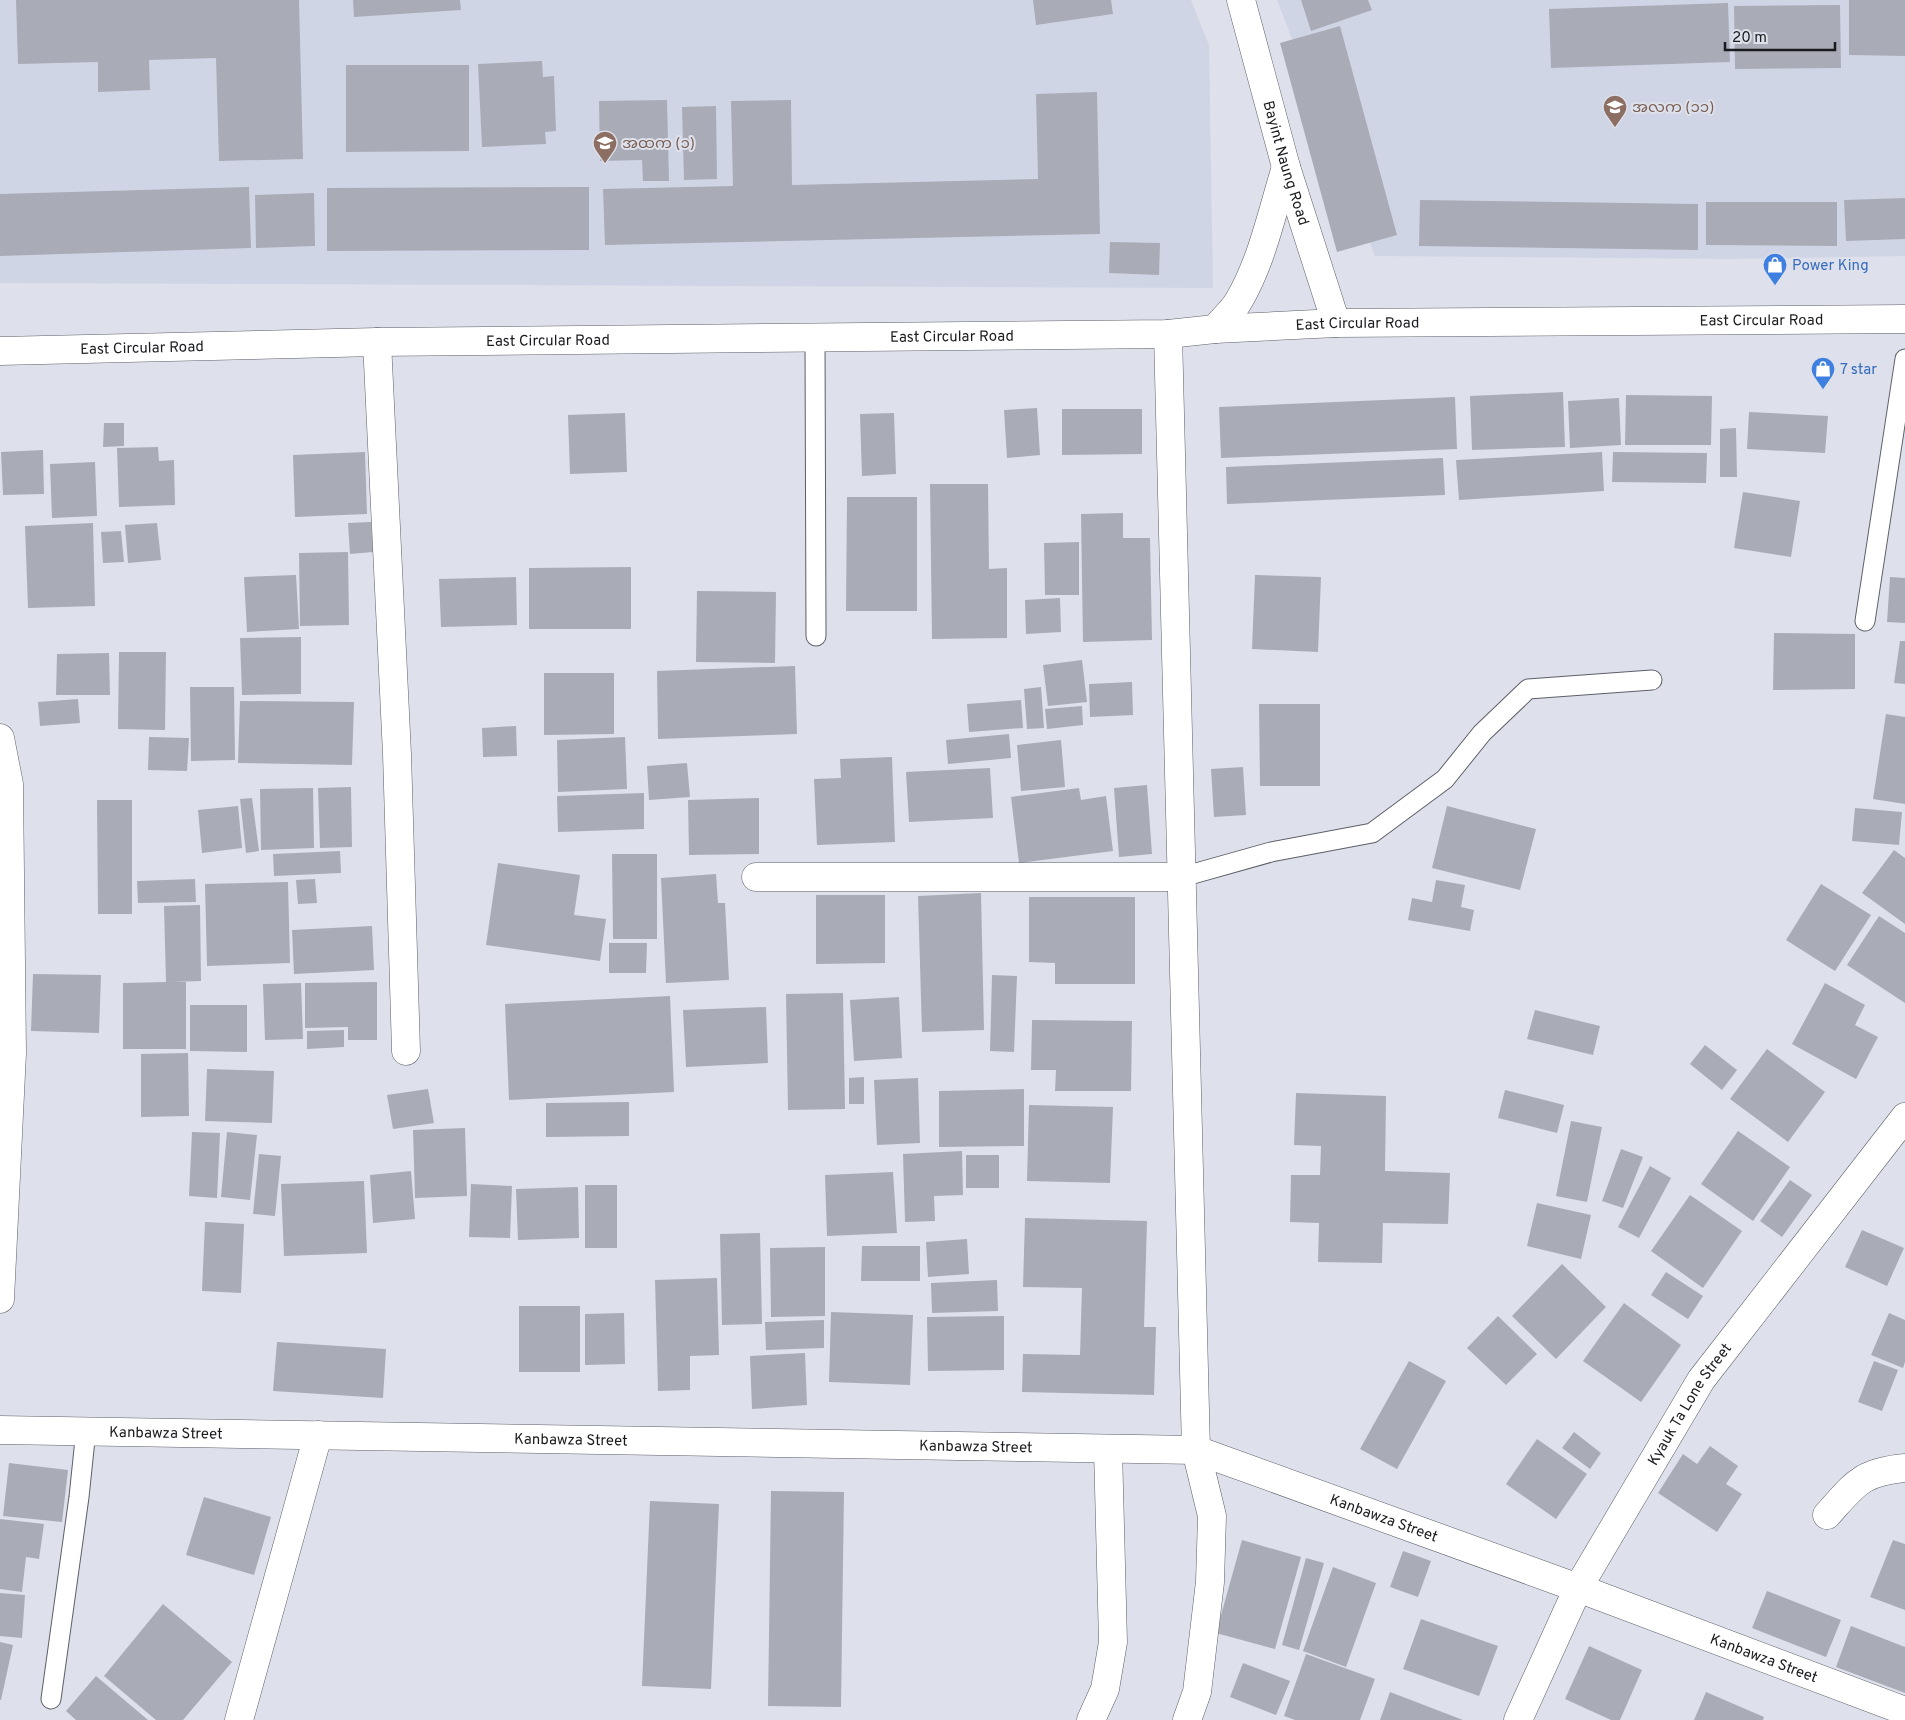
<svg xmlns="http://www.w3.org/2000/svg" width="1905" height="1720" viewBox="0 0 1905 1720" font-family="Overpass,'Noto Sans Myanmar',sans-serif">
<rect width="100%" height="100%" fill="#dee1eb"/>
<!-- built -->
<path fill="#d0d5e6" d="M0,0H1191L1209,45L1213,288L0,283Z
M1277,0H1905V256L1730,259L1375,256Z"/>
<!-- building -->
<path fill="#a9acb6" d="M16,0H299L303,159L219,161L216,58L149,60L150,90L98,92V62L18,64Z
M353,0H460L461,10L354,17Z
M1033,0H1111L1113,14L1036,25Z
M1301,0H1368L1372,10L1311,31Z
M1849,0H1905V56L1849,55Z
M1728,3L1730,62L1551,68L1549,9Z
M1840,5L1841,68L1735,69L1734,6Z
M1340,26L1397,235L1337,252L1280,43Z
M542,61L543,77L554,76L556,131L545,132L546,144L482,147L478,64Z
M346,65H469V151L346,152Z
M1097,92L1100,234L605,245L603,189L733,186L731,101L791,100L792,185L1038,179L1036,94Z
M667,100L669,181H643L642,160L600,161L599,101Z
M716,106L717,179L684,180L682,107Z
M249,187L251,248L0,256V194Z
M589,187V250L327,251V188Z
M314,193L315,246L256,248L255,195Z
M1905,198V239L1846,241L1844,200Z
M1420,200L1698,204V250L1419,246Z
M1706,202H1837V246L1706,245Z
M1110,242L1160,243L1159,275L1109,273Z
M1563,392L1565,447L1472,450L1470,396Z
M1626,395L1712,396L1711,445H1625Z
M1455,397L1457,449L1221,458L1219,407Z
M1619,398L1621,445L1570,448L1568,401Z
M1037,408L1040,455L1007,458L1004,410Z
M1062,409H1142V454L1062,455Z
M1749,412L1828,416L1825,453L1747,449Z
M625,413L627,472L570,474L568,415Z
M894,413L896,474L862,476L860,414Z
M104,423H124V446L103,447Z
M1736,428L1737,477H1720V429Z
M158,447L159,461L174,460L175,505L119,507L117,448Z
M43,450L44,494L3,495L1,452Z
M365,452L367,514L295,517L293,455Z
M1602,452L1604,491L1459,500L1456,460Z
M1613,452L1707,453L1706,483L1612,482Z
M1443,458L1445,495L1227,504L1226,467Z
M95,462L97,516L52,518L50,464Z
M930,484H988L989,569L1007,568V638L932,639Z
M1743,492L1800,501L1791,557L1734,548Z
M847,497H917V611H846Z
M1123,513V538H1150L1152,640L1083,642L1081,514Z
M371,522L373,552L350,554L348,523Z
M93,523L95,606L28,608L25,526Z
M157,523L161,560L128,563L125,525Z
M121,531L124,562L103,563L101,532Z
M1079,542V595H1045L1044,543Z
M348,552L349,625L300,626L299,553Z
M631,567V629H529V568Z
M296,575L299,629L247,632L244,577Z
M1255,575L1321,577L1318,652L1252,649Z
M516,577L517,625L441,627L439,579Z
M1890,577L1905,578V623L1887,622Z
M697,591L776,592L775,663L696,662Z
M1060,598L1061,632L1026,634L1025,600Z
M1774,633L1855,634V689L1773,690Z
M301,637V694L242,695L240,638Z
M1900,641H1905V684L1894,683Z
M119,652H166L165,730L118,729Z
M109,653L110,695H56L57,654Z
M1082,660L1087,702L1048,706L1043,665Z
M795,666L797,734L658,739L657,671Z
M544,673H614V734L544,735Z
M1132,682L1133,715L1090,717L1089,684Z
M190,687H234L235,760L191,761Z
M1041,687L1044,728L1027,729L1024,689Z
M78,699L80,723L40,726L38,702Z
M1021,700L1023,728L969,732L967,704Z
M240,701L354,702L352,765L238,763Z
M1259,704H1320V786H1260Z
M1082,706L1083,725L1047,729L1045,709Z
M1886,714L1905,717V804L1873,799Z
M516,726L517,756L483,757L482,728Z
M1009,734L1011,758L948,764L946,740Z
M149,737L189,738L187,771L148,770Z
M625,737L627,789L558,792L557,740Z
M1061,740L1065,787L1021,791L1017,745Z
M892,757L895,842L817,845L814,779L841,778L840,759Z
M687,763L690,797L649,800L647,766Z
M1243,767L1246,815L1214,817L1211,769Z
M990,768L993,818L909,822L906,772Z
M1147,785L1152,854L1119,857L1114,788Z
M351,787L352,847L320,848L318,788Z
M313,788L314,848L261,850L260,789Z
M1079,788L1081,800L1106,796L1113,851L1019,863L1011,797Z
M644,793V829L558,832L557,796Z
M252,798L259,851L246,853L240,799Z
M759,798V854L689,855L688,800Z
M97,800H132V914H98Z
M238,806L242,848L202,853L198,810Z
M1447,806L1536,829L1520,890L1432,868Z
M1855,808L1902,812L1899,845L1852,841Z
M1894,850L1905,858V924L1862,893Z
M340,851L341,873L274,876L273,854Z
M612,854H657V939H613Z
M498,863L580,875L574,915L606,919L600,961L486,945Z
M716,874L718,903H725L729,980L666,983L661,878Z
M195,879L196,902L138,903L137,881Z
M315,879L317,903L298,904L296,880Z
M1436,880L1465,885L1461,907L1474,910L1470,931L1408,920L1412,898L1432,902Z
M288,882L290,963L207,966L205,884Z
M1821,884L1871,915L1835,971L1786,940Z
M981,893L984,1030L922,1032L918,896Z
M816,895H885V963L816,964Z
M1029,897H1135V984H1055V963L1029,962Z
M200,905L201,981L171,982H186V1049H123V983L166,982L164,906Z
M1879,916L1905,933V1003L1847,965Z
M372,926L374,970L294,974L292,930Z
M609,943H647L646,973H609Z
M33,974L101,975L99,1033L31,1031Z
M992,975L1017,976L1014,1052L990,1051Z
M377,982V1040H348V1027L305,1028V983Z
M301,983L303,1039L265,1040L263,984Z
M1825,983L1865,1005L1855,1025L1878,1037L1856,1079L1792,1044Z
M843,993L845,1109L788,1110L786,994Z
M670,996L674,1092L509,1100L505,1004Z
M899,997L902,1058L854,1061L850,1000Z
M190,1005H247V1052L190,1051Z
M766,1007L768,1063L686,1067L683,1010Z
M1535,1010L1600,1026L1593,1055L1527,1039Z
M1032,1020L1132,1021L1131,1091H1055L1056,1070H1031Z
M344,1030V1047L307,1049V1031Z
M1705,1045L1737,1070L1722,1090L1690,1064Z
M1767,1049L1825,1092L1788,1142L1730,1099Z
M188,1053L189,1116L141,1117V1054Z
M207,1069L274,1071L272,1123L205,1121Z
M864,1077V1104H849V1078Z
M918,1078L920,1143L877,1145L874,1080Z
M428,1089L434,1123L393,1129L387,1095Z
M1024,1089V1146L939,1147V1091Z
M1505,1090L1564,1105L1557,1133L1498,1118Z
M1296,1093L1386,1096L1385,1171L1450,1173L1448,1224L1383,1223L1382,1263L1318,1262L1319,1223L1290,1222L1291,1175H1320L1321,1146L1294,1145Z
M629,1102V1136L546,1137V1103Z
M1029,1105L1113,1107L1110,1183L1027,1181Z
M1571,1121L1602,1127L1587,1202L1556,1196Z
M465,1128L467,1196L415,1198L413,1130Z
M1738,1131L1790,1167L1753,1221L1701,1184Z
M192,1132L220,1133L217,1198L189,1196Z
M227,1132L257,1135L250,1200L221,1197Z
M1621,1149L1643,1157L1623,1208L1602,1201Z
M962,1151L963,1195L934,1196L935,1221L905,1222L903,1154Z
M259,1154L281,1156L275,1216L253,1214Z
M966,1155H999V1188H966Z
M1650,1166L1671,1178L1639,1238L1618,1227Z
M411,1171L415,1219L373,1223L370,1175Z
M893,1172L897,1233L827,1236L825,1175Z
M1790,1180L1812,1195L1782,1237L1760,1221Z
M364,1181L367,1253L284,1256L281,1184Z
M471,1184L512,1186L510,1238L469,1237Z
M585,1185H617V1248H585Z
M578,1187L579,1238L518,1240L516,1189Z
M1690,1195L1742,1231L1703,1288L1651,1251Z
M1537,1203L1591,1215L1581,1259L1527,1246Z
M1025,1218L1147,1221L1144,1327H1156L1154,1395L1022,1392L1023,1354L1080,1355L1082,1288L1023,1287Z
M205,1222L244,1224L241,1293L202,1291Z
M1862,1230L1904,1248L1887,1286L1845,1267Z
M760,1233L762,1324L722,1325L720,1234Z
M967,1239L969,1274L928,1277L926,1242Z
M862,1246H920V1281H861Z
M825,1247V1316L771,1317L770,1248Z
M1562,1264L1606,1307L1556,1359L1512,1316Z
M1666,1272L1703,1296L1688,1319L1651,1295Z
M717,1278L719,1355L690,1356V1390L658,1391L655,1280Z
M997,1280L998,1311L932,1313L931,1283Z
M1624,1303L1681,1345L1641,1402L1583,1361Z
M519,1306H580V1372H519Z
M831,1312L913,1315L910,1385L829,1382Z
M624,1313L625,1364L585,1365V1314Z
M1889,1313L1905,1320V1362L1903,1368L1871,1355Z
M1004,1316V1370L928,1371L927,1317Z
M1498,1316L1537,1354L1506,1385L1467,1348Z
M824,1320V1348L766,1350L765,1322Z
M277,1342L386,1349L383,1398L273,1391Z
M805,1353L807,1405L752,1409L750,1356Z
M1409,1361L1446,1381L1397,1469L1360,1449Z
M1874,1361L1898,1370L1882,1411L1858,1402Z
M1574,1432L1601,1453L1590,1469L1562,1448Z
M1537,1439L1587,1474L1556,1519L1506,1484Z
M1710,1446L1738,1466L1726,1484L1742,1494L1717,1532L1658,1493L1683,1454L1697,1464Z
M9,1463L68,1470L62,1522L3,1516Z
M771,1491L844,1492L841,1707L768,1706Z
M204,1497L271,1517L254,1575L186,1555Z
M650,1501L719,1504L711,1689L642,1686Z
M0,1519L44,1524L39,1559L26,1557L22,1592L0,1589Z
M1242,1540L1301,1557L1275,1649L1216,1633Z
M1893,1540L1905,1544V1610L1870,1597Z
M1403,1551L1431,1561L1418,1597L1390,1587Z
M1306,1558L1324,1563L1299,1650L1282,1645Z
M1333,1567L1376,1583L1346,1667L1303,1651Z
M1767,1591L1841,1620L1826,1657L1752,1628Z
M0,1593L25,1595L22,1638L0,1636Z
M163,1604L232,1662L183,1720H156L104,1676Z
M1421,1619L1498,1646L1479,1696L1403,1669Z
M1851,1626L1905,1647V1693L1836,1667Z
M0,1642L13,1645L1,1700H0Z
M1589,1646L1642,1670L1620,1720H1611L1565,1699Z
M1306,1654L1375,1679L1360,1720H1295L1284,1716Z
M1243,1663L1290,1681L1276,1715L1230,1697Z
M96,1676L148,1720H76L66,1711Z
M1390,1692L1463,1720H1380Z
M1706,1692L1764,1717L1763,1720H1694Z"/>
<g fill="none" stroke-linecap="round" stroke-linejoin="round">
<defs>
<path id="service" d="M815,338L816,636
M1865,621L1905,359
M1182,877L1271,852L1372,833L1445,779L1482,733L1528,689L1652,680
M51,1699L79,1497L86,1430"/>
<g id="minor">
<path id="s1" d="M1241,0L1286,167L1336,323"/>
<path d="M1215,329C1222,320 1232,312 1238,302C1262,262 1272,212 1286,167"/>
<path d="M1168,334L1196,1450L1212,1516L1210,1582L1197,1692L1187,1720"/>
<path d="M377,342L397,754L406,1051"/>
<path d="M0,738L9,784L12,1053L0,1299"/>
<path d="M756,877H1182"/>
<path id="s2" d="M0,1430L1196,1450L1578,1588L1905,1711"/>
<path d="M1827,1515C1855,1484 1861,1472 1905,1468"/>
<path d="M239,1720L318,1435"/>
<path d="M1091,1720L1105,1689L1113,1642L1108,1449"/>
<path id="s3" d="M1518,1720L1578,1588L1701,1380L1905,1117"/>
</g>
<g id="tertiary">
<path id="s4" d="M0,351L377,342L1168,334L1215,329L1336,323L1905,319"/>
</g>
</defs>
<!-- service casing -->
<use href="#service" stroke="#5c5f68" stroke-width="21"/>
<!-- minor casing -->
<use href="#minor" stroke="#5c5f68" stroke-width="29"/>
<!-- tertiary casing -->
<use href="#tertiary" stroke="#5c5f68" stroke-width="29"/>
<!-- service -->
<use href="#service" stroke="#fff" stroke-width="19"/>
<!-- minor -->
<use href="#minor" stroke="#fff" stroke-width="28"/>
<!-- tertiary -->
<use href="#tertiary" stroke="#fff" stroke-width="28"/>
</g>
<!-- icons -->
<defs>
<symbol id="school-pin" viewBox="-11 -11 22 30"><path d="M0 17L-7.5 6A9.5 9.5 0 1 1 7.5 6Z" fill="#8d6e63" stroke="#dee1eb"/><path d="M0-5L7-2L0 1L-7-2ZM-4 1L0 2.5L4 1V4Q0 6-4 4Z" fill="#fff"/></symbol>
<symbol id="shop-pin" viewBox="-11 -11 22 30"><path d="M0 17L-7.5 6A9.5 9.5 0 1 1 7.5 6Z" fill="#3f7fe0" stroke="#dee1eb"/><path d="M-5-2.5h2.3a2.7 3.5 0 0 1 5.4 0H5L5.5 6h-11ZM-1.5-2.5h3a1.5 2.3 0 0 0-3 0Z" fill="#fff"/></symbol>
</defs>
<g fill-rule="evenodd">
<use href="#school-pin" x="1601" y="93" width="28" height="38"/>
<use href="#school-pin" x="591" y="129" width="28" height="38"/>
<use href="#shop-pin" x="1761" y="251" width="28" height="38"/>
<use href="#shop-pin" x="1809" y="355" width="28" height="38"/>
</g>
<g text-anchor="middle" stroke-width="4" stroke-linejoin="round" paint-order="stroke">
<!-- education labels -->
<g font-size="15" fill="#785e54" stroke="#dee1eb" text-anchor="start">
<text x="1632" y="112">အလက (၁၁)</text>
<text x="622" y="148">အထက (၁)</text>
</g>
<!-- street labels -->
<g font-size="15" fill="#1a1b1f" stroke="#dee1eb">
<text dy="5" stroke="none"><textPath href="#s1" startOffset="169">Bayint Naung Road</textPath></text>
<text dy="5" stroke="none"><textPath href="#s4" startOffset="1762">East Circular Road</textPath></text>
<text dy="5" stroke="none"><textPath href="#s4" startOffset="1358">East Circular Road</textPath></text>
<text dy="5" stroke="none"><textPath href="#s4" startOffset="952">East Circular Road</textPath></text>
<text dy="5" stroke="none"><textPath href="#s4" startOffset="548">East Circular Road</textPath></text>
<text dy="5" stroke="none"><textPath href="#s4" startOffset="142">East Circular Road</textPath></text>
<text dy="5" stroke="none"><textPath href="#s3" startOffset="360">Kyauk Ta Lone Street</textPath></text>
<text dy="5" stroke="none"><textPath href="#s2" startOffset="166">Kanbawza Street</textPath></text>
<text dy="5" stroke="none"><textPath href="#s2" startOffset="571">Kanbawza Street</textPath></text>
<text dy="5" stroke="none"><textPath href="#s2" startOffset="976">Kanbawza Street</textPath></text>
<text dy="5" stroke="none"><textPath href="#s2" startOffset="1396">Kanbawza Street</textPath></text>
<text dy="5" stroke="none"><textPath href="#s2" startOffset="1801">Kanbawza Street</textPath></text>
</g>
<!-- shop labels -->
<g font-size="15" fill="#366cbe" stroke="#dee1eb" text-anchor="start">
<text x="1792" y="270">Power King</text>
<text x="1840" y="374">7 star</text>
</g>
</g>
<!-- scale -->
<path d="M1725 42v8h110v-8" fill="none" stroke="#1a1b1f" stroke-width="2.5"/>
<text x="1732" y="42" font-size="15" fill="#1a1b1f" stroke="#dee1eb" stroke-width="4" paint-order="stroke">20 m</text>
</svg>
